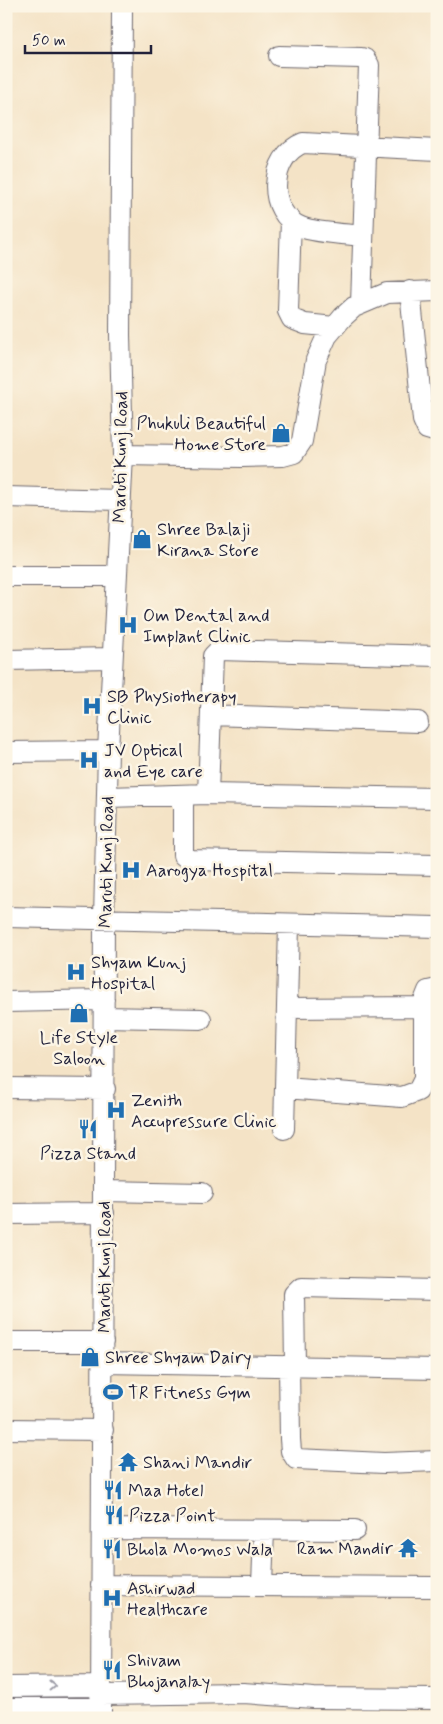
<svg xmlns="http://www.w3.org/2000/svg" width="443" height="1724" viewBox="0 0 443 1724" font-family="Mynerve,sans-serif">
<rect width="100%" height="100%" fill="#fcf5e5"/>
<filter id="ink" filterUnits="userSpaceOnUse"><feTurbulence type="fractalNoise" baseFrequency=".02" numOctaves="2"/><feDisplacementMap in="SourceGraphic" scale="10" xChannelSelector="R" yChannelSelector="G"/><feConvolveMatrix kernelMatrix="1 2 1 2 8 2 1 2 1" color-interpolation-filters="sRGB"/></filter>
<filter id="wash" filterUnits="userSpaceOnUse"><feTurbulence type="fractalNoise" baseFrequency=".0096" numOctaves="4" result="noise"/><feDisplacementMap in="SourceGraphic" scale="20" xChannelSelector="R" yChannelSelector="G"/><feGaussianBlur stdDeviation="1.12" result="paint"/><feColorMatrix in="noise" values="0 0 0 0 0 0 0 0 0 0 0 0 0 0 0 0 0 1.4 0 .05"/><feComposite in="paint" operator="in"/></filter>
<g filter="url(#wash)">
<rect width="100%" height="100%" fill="#f4e3c6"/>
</g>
<g filter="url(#ink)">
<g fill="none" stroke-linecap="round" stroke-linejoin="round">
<defs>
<path id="street" d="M279,56L361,58L365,59L369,65L361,304
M291,220L288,311L292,319L305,324L334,327
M363,236C346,234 316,233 301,227C266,213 269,156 303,143L437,150
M410,291L423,420L427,429L437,432
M123,455L242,457L283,456L294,453L302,441L316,360L327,336L343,317L354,307L387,293L437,291
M6,497L120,500
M6,576H116
M6,660L112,658
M211,715L418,722
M6,752L108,751
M208,794L213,656L219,650L437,656
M183,795V855L190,860L437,865
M108,797L208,794L437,798
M6,917L437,927
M6,1002L104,1000
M287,1008L423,1007
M104,1017L201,1019
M6,1088L105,1089
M285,1088L402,1097L418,1091L424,1079V1001L428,991L437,989
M284,1129L289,925
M104,1191L202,1193
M6,1214L104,1213
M6,1342H103
M103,1363L437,1369
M289,1365L290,1439L291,1451L296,1459L384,1463L437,1461
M295,1365L294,1294L301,1287L437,1290
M6,1429L103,1430
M102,1529L355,1530
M101,1585L437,1587
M262,1585L264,1530
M6,1687L100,1686
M100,1695L243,1693L314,1698L437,1699
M6,1708H101
M101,1718L104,918L108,751L123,455L120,335L122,6"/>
</defs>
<!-- street casing -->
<use href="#street" stroke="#6c666c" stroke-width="22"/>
<!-- street -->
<use href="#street" stroke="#fff" stroke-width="20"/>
</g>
<!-- one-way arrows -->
<defs><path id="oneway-chevron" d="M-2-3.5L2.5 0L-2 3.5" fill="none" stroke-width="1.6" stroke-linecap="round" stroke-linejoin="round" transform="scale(1.25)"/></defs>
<use stroke="#9c9ca7" href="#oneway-chevron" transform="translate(53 1686) rotate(-1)"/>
</g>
<!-- icons -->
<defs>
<symbol id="shop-bare" viewBox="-9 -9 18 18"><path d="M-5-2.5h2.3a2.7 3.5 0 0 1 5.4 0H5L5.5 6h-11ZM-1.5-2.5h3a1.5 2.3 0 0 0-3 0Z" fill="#1f6fb2" stroke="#fcf5e5" stroke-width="2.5" paint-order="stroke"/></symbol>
<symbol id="hospital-bare" viewBox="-9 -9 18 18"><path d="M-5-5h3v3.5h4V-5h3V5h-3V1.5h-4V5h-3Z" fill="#1f6fb2" stroke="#fcf5e5" stroke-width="2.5" paint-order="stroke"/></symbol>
<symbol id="restaurant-bare" viewBox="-9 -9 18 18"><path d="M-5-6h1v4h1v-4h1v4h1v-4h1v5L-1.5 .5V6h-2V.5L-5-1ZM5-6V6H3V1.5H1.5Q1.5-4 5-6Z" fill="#1f6fb2" stroke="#fcf5e5" stroke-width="2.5" paint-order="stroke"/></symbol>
<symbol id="stadium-bare" viewBox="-9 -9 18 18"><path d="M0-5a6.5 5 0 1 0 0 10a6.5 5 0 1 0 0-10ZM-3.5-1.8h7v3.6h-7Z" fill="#1f6fb2" stroke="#fcf5e5" stroke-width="2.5" paint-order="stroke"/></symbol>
<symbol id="temple-bare" viewBox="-9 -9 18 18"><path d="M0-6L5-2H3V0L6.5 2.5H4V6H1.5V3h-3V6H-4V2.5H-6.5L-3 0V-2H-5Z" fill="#1f6fb2" stroke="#fcf5e5" stroke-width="2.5" paint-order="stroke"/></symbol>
</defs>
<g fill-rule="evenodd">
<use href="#shop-bare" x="267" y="419" width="28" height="28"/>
<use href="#shop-bare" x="128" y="525" width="28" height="28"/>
<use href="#hospital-bare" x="114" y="611" width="28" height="28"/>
<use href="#hospital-bare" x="78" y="692" width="28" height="28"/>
<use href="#hospital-bare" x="75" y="746" width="28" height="28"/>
<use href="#hospital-bare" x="117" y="856" width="28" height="28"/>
<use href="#hospital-bare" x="62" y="958" width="28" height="28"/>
<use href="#shop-bare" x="65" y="999" width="28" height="28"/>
<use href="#hospital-bare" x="102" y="1096" width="28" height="28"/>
<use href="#restaurant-bare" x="74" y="1115" width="28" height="28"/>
<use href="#shop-bare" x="76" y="1343" width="28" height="28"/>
<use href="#stadium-bare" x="99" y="1378" width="28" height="28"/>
<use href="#temple-bare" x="114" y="1448" width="28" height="28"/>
<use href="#restaurant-bare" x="99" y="1476" width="28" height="28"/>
<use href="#restaurant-bare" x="100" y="1501" width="28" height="28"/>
<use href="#temple-bare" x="394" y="1534" width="28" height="28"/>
<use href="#restaurant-bare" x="98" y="1535" width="28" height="28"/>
<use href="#hospital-bare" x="98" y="1584" width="28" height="28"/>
<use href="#restaurant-bare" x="98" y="1656" width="28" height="28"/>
</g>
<g text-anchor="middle" stroke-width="5" stroke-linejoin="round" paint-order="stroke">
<!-- poi labels -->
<g font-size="18" fill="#22223b" stroke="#fcf5e5" text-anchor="start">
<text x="266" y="429" text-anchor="end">Phukuli Beautiful<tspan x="266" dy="21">Home Store</tspan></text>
<text x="157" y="535">Shree Balaji<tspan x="157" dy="21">Kirana Store</tspan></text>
<text x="143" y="621">Om Dental and<tspan x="143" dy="21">Implant Clinic</tspan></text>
<text x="107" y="702">SB Physiotherapy<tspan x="107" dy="21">Clinic</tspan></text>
<text x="104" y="756">JV Optical<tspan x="104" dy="21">and Eye care</tspan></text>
<text x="146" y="876">Aarogya Hospital</text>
<text x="91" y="968">Shyam Kunj<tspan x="91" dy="21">Hospital</tspan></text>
<text x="79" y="1043" text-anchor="middle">Life Style<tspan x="79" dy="21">Saloon</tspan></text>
<text x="131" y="1106">Zenith<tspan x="131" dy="21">Accupressure Clinic</tspan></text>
<text x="88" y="1159" text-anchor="middle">Pizza Stand</text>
<text x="105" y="1363">Shree Shyam Dairy</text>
<text x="128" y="1398">TR Fitness Gym</text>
<text x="143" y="1468">Shani Mandir</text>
<text x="128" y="1496">Maa Hotel</text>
<text x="129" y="1521">Pizza Point</text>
<text x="393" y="1554" text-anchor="end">Ram Mandir</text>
<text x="127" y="1555">Bhola Momos Wala</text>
<text x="127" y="1594">Ashirwad<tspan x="127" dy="21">Healthcare</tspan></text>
<text x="127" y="1666">Shivam<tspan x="127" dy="21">Bhojanalay</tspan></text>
</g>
<!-- street labels -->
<g font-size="18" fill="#22223b" stroke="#fcf5e5">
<text transform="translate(120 457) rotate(-89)" y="6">Maruti Kunj Road</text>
<text transform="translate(106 862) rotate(-89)" y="6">Maruti Kunj Road</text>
<text transform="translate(104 1267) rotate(-90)" y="6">Maruti Kunj Road</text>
</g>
</g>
<!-- margin -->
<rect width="443" height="1724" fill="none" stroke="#fcf5e5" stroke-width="25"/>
<!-- scale -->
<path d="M25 45v8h126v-8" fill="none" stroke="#22223b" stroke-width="2.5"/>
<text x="32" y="45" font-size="15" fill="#22223b" stroke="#fcf5e5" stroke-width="4" paint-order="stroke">50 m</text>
</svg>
